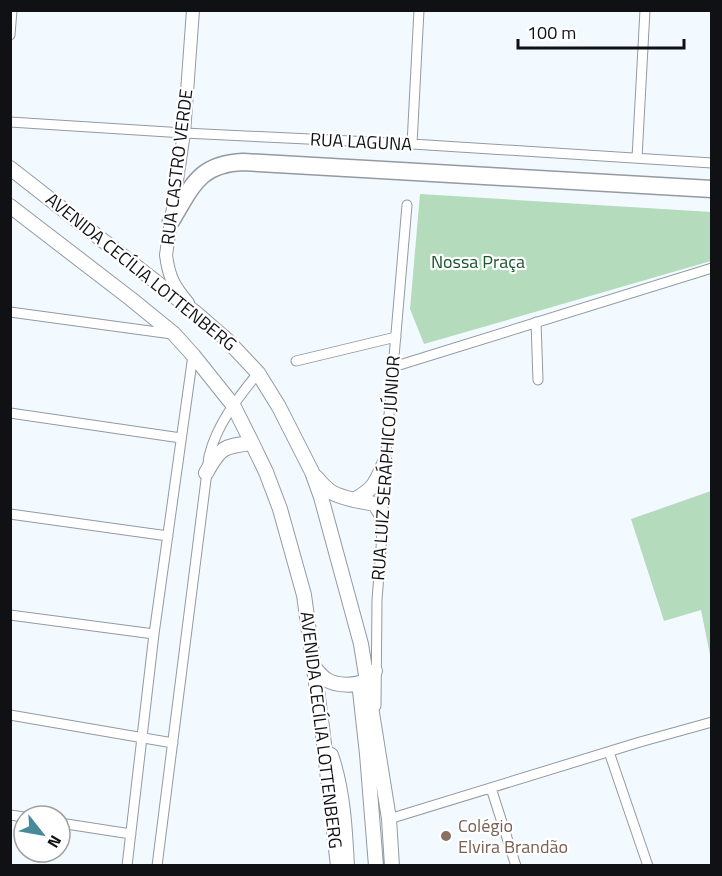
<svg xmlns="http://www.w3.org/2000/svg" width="722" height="876" viewBox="0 0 722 876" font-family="'Titillium Web',sans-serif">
<rect width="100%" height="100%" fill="#f2f9ff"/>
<!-- green -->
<path fill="#b4dbbc" d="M420,194L711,212V261L424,344L410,309Z
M711,491L712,492L711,660L701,610L664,621L631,519Z"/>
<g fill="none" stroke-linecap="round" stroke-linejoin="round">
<defs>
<path id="minor" d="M10,35L12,10
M10,122L184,133L412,144L712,163
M412,144L419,10
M637,158L645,10
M10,312L172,334
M536,322L538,380
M296,361L396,337
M393,367L712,268
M10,413L181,438
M10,514L168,536
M10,615L154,634
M376,706L377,600L381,549L385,462L407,205
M10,715L173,743
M609,752L648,866
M491,788L516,866
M10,815L24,817
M389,819L640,742L712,722
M60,823L131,834
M127,866L154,634L193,355
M157,866L209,456C217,424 237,399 258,373"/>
<path id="tertiary" d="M188,303C174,286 169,278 166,255L184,133L193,10"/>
<path id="secondary" d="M10,168L197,314L228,341L258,373L279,407L312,472L321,497L361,644L389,819L392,866
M10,206L131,299L174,334L193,355L233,405L252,443L266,472L280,509L304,595L322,727L338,866
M206,473C220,448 223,446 252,443
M316,477C329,493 334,495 354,500C375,488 375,484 385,462
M354,500L375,504L382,516
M314,667C318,672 322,677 327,680C337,686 355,686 365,681C369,679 372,675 375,671
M360,691L367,754L376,866
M331,755C343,790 345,828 347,866"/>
<path id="motorway" d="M171,221C192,187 198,164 243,162L712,189"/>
</defs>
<!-- minor casing -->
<use href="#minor" stroke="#939aa1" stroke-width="11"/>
<!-- tertiary casing -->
<use href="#tertiary" stroke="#939aa1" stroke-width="14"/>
<!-- secondary casing -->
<use href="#secondary" stroke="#939aa1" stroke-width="16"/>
<!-- motorway casing -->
<use href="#motorway" stroke="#939aa1" stroke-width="19"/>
<!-- minor -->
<use href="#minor" stroke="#fff" stroke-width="9"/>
<!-- tertiary -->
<use href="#tertiary" stroke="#fff" stroke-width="12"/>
<!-- secondary -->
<use href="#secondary" stroke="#fff" stroke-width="14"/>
<!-- motorway -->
<use href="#motorway" stroke="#fff" stroke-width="16"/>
</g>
<!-- markers -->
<circle fill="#8d6e63" stroke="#fff" stroke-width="2" cx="446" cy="836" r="6"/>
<g text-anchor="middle" stroke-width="4.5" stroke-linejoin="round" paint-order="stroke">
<!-- street labels -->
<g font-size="18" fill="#0f1114" stroke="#fff">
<text transform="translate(361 142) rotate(3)" y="6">RUA LAGUNA</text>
<text transform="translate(177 167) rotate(-83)" y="6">RUA CASTRO VERDE</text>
<text transform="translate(141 272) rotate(39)" y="6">AVENIDA CECÍLIA LOTTENBERG</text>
<text transform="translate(386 468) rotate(-86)" y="6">RUA LUIZ SERÁPHICO JÚNIOR</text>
<text transform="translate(321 730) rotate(83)" y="6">AVENIDA CECÍLIA LOTTENBERG</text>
</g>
<!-- park labels -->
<g font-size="18" fill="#1a562e" stroke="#fff">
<text x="478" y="268">Nossa Praça</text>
</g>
<!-- education labels -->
<g font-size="18" fill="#785e54" stroke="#fff" text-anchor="start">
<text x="458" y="832">Colégio<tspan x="458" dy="21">Elvira Brandão</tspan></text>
</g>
</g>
<!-- border -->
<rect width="722" height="876" fill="none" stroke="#0f1114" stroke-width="24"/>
<!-- north arrow -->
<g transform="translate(42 834) rotate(121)"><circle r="28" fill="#ffffff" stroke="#9fa0a1" stroke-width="1.5"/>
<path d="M0-4.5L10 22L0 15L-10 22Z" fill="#478a99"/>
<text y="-9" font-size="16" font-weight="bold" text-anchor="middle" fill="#0f1114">N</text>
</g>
<!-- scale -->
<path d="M518 39v9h166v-9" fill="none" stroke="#0f1114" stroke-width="3"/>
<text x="527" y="39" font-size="18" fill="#0f1114" stroke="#ffffff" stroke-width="4.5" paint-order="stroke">100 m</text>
</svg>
